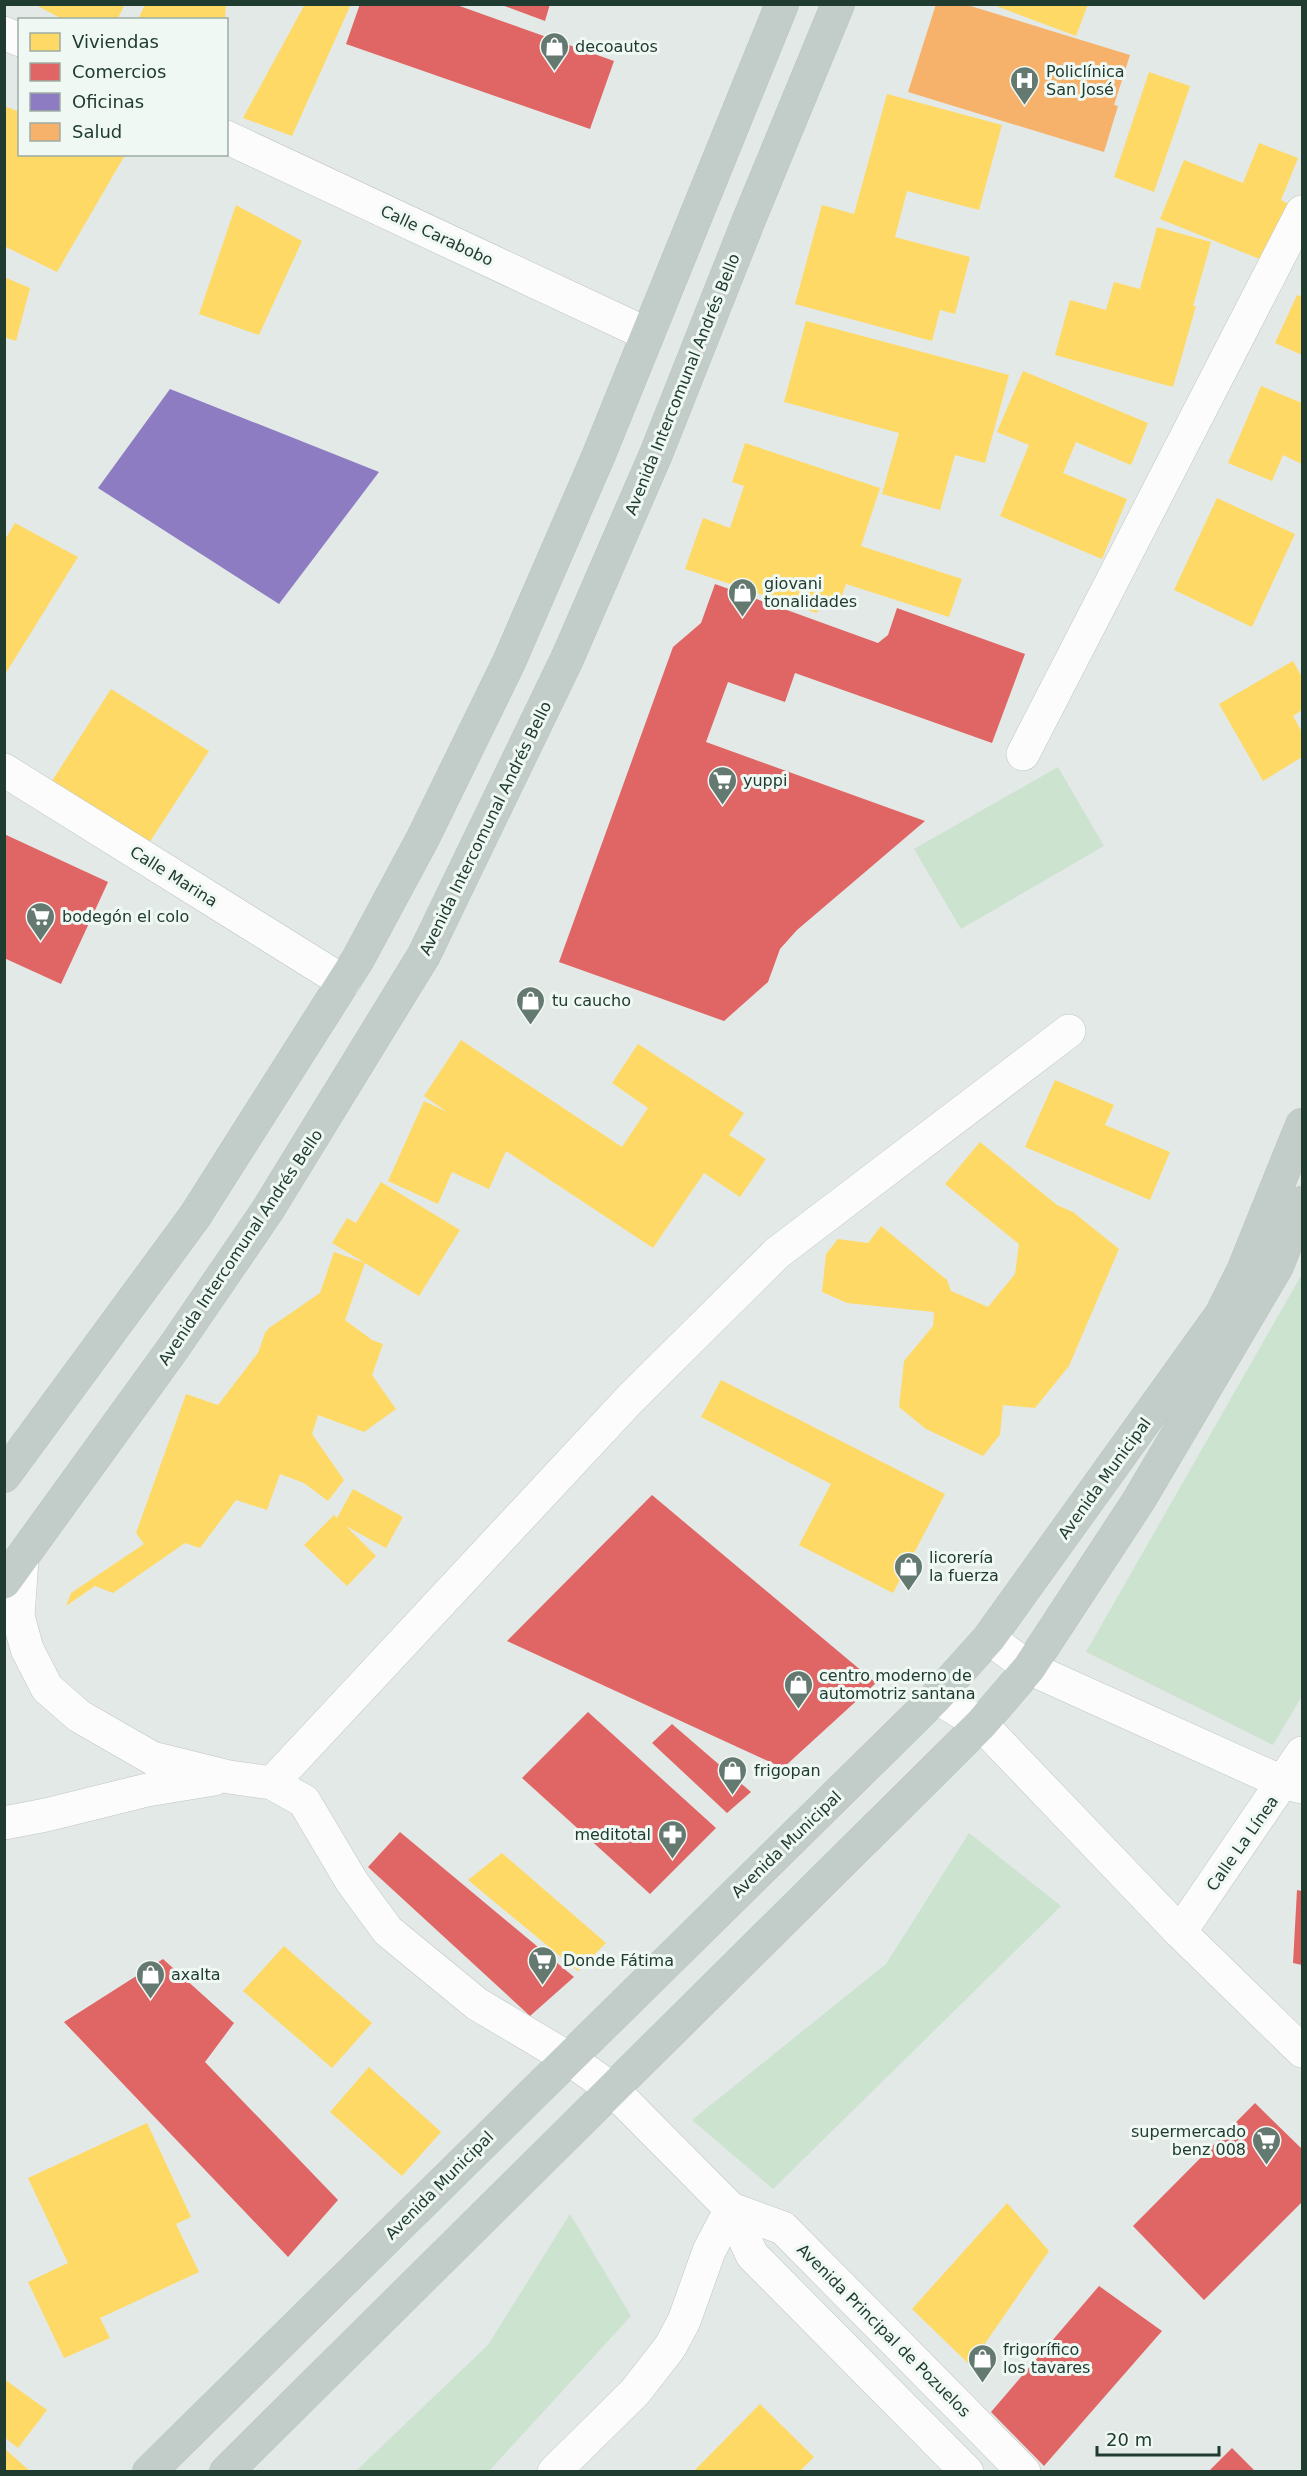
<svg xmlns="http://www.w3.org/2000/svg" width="1307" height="2476" viewBox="0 0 1307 2476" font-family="'DejaVu Sans',sans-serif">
<rect width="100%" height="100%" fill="#e3e9e6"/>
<!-- green -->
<path fill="#cbe3cf" d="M1058,767L1104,846L961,929L914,849Z
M1302,1274V1696L1273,1745L1086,1652Z
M969,1833L1061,1906L773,2189L692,2120L886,1964Z
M570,2214L631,2316L489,2471H356L488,2345Z"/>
<!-- homes -->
<path fill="#ffd966" d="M34,4H125L117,20H64Z
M145,4H226L225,20H138Z
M305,4H351L292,136L243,118Z
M991,4H1088L1076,36Z
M1149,72L1190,86L1154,192L1114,177Z
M887,94L1002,125L979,210L907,191L895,237L970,257L955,314L940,310L932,341L795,304L822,205L854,214Z
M4,106L20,112V154L125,155L57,272L4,246Z
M1259,143L1298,158L1281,200L1291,205L1267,262L1160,219L1184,160L1243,183Z
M236,205L302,241L259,335L199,314Z
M1157,227L1211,242L1193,306H1196L1173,387L1055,355L1070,300L1106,310L1114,282L1140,289Z
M4,277L30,288L16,341L4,337Z
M1297,295L1302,297V355L1275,343Z
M806,321L1009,375L985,463L955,455L940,510L882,494L899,433L784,402Z
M1023,371L1148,423L1131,465L1076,442L1063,473L1127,499L1102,559L1000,516L1029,445L997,432Z
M1261,386L1302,403V464L1283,455L1272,481L1228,463Z
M745,443L880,488L861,546L962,579L949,617L846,584L839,604L822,598L817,613L685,569L703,518L730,528L744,486L732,482Z
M1217,498L1295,534L1252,627L1174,590Z
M15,523L78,557L4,676V541Z
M1293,661L1302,677V710L1293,716L1302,732V757L1263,781L1219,704Z
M111,689L209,751L149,843L52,781Z
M461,1040L622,1147L648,1108L612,1083L638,1044L744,1113L729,1135L766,1159L740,1197L704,1173L653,1248L506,1151L489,1189L452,1172L438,1204L388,1181L424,1101L447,1112L424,1096Z
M1055,1080L1114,1105L1105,1125L1170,1152L1150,1200L1025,1147Z
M980,1142L1057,1205L1073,1212L1119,1249L1069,1366L1035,1408L1003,1405L1000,1435L983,1456L926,1429L899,1407L904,1361L933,1326L934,1312L847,1303L822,1292L826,1254L838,1239L868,1243L881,1226L947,1280L951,1291L988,1307L1015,1274L1019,1244L945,1184Z
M381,1182L460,1230L419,1296L365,1263L345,1320L372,1340L383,1344L372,1375L396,1409L364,1432L318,1415L312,1434L344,1480L328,1501L304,1483L280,1474L267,1510L236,1500L200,1548L185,1543L113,1593L95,1586L66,1606L71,1593L144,1544L136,1533L186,1394L218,1405L258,1353L265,1333L269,1328L320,1293L334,1252L365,1263L332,1243L347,1218L356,1223Z
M721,1380L945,1494L893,1593L799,1545L831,1484L701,1417Z
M353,1489L403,1517L386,1548L346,1526L376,1556L347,1586L304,1545L334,1515L337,1518Z
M502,1853L606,1943L578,1971L468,1880Z
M284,1946L372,2023L332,2068L243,1991Z
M369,2067L441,2132L402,2176L330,2112Z
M147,2123L191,2217L176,2224L199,2272L100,2318L110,2338L64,2358L28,2282L68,2263L28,2178Z
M1007,2203L1049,2251L970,2365L912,2309Z
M4,2379L47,2410L18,2448L4,2437Z
M760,2404L814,2457L799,2472H693Z
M4,2448L31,2472H4Z"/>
<!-- shops -->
<path fill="#e06666" d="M360,4H454L614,61L590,129L346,44Z
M499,4H550L545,21Z
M715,584L878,643L888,635L897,608L1025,654L992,743L795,673L785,702L728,682L706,742L925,821L797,930L780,949L768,982L724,1021L559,962L673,647L701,623Z
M4,834L108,882L61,984L4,958Z
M652,1495L876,1683L783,1768L507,1641Z
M588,1712L716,1828L650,1894L522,1778Z
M672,1724L751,1792L727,1813L652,1743Z
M400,1832L574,1977L530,2016L368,1867Z
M1297,1890L1302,1891V1965L1293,1963Z
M163,1959L234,2023L205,2062L338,2200L288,2257L64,2022Z
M1255,2103L1302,2149V2202L1204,2300L1133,2226Z
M1099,2286L1162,2331L1044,2466L991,2412Z
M1232,2448L1256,2472H1208Z"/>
<!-- offices -->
<path fill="#8e7cc3" d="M170,389L379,472L279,604L98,488Z"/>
<!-- health -->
<path fill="#f6b26b" d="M936,4H964L1130,55L1114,105L1118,106L1104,152L908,92Z"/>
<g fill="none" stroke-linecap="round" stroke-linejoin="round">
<defs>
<path id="minor" d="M4,33L20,40
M226,137L647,334
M1023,754L1302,212
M4,770L344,982
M22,1559L18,1616L27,1649L47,1688L79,1716L152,1758L229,1777L272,1783L304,1801L352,1882L388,1931L477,2004L568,2058L612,2089L731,2209L752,2255L967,2472
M989,1638L1029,1668L1284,1783L1302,1787
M936,1697L981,1724L1180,1932L1302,2051
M272,1783L630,1399L777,1253L1069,1031
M4,1823L46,1815L147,1790L214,1779
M1180,1932L1302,1753
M731,2209L783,2228L1024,2472
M554,2472L635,2392L670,2347L684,2321L709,2251L731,2209"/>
<path id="trunk" d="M4,1476L195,1216L358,959L423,838L509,662L598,457L782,4
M4,1582L174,1347L267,1211L424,955L567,659L656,454L748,222L838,4
M149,2472L936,1697L989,1638L1221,1315L1243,1271L1302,1125
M226,2472L981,1724L1029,1668L1139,1500L1277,1266L1302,1203"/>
</defs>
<!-- minor casing -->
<use href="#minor" stroke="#c0c6c3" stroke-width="34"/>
<!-- trunk casing -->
<use href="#trunk" stroke="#bbc5c1" stroke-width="34"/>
<!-- minor -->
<use href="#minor" stroke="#fbfcfb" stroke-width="33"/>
<!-- trunk -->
<use href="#trunk" stroke="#c2ccc8" stroke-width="33"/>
</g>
<!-- icons -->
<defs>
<symbol id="shop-pin" viewBox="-11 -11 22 30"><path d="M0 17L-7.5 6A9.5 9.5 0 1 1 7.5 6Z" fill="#647970" stroke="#f0f8f3"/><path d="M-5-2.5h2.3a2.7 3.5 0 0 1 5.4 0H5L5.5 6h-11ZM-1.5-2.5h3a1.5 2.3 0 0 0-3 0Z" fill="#fff"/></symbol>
<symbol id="hospital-pin" viewBox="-11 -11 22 30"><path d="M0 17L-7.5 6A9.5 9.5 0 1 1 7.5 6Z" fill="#647970" stroke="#f0f8f3"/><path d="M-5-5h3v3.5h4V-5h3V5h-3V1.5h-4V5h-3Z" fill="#fff"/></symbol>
<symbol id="supermarket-pin" viewBox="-11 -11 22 30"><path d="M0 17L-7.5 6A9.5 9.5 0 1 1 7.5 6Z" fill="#647970" stroke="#f0f8f3"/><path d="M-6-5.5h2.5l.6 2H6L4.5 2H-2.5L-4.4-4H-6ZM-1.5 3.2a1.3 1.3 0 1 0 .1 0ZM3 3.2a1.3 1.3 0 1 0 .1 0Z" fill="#fff"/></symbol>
<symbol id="pharmacy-pin" viewBox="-11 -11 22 30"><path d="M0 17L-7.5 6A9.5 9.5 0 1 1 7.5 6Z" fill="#647970" stroke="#f0f8f3"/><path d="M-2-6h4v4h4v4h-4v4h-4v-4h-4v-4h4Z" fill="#fff"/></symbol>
</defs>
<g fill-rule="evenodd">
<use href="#shop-pin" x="538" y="30" width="33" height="45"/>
<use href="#hospital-pin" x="1008" y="64" width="33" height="45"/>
<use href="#shop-pin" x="726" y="576" width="33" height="45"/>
<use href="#supermarket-pin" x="706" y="764" width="33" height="45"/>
<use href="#supermarket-pin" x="24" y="900" width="33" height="45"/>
<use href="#shop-pin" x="514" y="984" width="33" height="45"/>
<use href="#shop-pin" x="892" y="1550" width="33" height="45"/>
<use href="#shop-pin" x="782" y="1668" width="33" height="45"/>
<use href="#shop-pin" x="716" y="1754" width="33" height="45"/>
<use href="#pharmacy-pin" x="656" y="1818" width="33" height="45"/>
<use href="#supermarket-pin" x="526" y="1944" width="33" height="45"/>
<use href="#shop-pin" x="134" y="1958" width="33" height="45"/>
<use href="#supermarket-pin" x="1250" y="2124" width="33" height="45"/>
<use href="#shop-pin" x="966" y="2342" width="33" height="45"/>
</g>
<g text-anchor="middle" stroke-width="6" stroke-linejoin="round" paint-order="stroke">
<!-- poi labels -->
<g font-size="16" fill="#203c31" stroke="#f0f8f3" text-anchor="start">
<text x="575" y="52">decoautos</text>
<text x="1046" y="77">Policlínica<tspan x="1046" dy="18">San José</tspan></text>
<text x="764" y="589">giovani<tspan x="764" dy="18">tonalidades</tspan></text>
<text x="743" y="786">yuppi</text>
<text x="62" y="922">bodegón el colo</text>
<text x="552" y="1006">tu caucho</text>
<text x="929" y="1563">licorería<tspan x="929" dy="18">la fuerza</tspan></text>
<text x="819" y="1681">centro moderno de<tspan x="819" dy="18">automotriz santana</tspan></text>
<text x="754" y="1776">frigopan</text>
<text x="651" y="1840" text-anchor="end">meditotal</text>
<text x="563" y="1966">Donde Fátima</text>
<text x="171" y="1980">axalta</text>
<text x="1246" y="2137" text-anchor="end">supermercado<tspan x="1246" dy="18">benz 008</tspan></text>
<text x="1003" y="2355">frigorífico<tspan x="1003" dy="18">los tavares</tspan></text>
</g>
<!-- street labels -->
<g font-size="16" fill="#203c31" stroke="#f0f8f3">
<text transform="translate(437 235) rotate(25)" y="6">Calle Carabobo</text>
<text transform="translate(682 384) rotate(-68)" y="6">Avenida Intercomunal Andrés Bello</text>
<text transform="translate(485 828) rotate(-64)" y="6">Avenida Intercomunal Andrés Bello</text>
<text transform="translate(174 876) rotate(32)" y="6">Calle Marina</text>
<text transform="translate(240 1247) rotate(-56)" y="6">Avenida Intercomunal Andrés Bello</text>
<text transform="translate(1104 1478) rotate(-54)" y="6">Avenida Municipal</text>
<text transform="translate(1242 1843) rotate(-55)" y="6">Calle La Línea</text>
<text transform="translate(786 1844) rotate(-44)" y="6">Avenida Municipal</text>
<text transform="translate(439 2185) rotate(-45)" y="6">Avenida Municipal</text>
<text transform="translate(884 2330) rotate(45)" y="6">Avenida Principal de Pozuelos</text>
</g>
</g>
<!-- border -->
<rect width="1307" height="2476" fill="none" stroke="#203c31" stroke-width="12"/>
<!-- legend -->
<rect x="18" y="18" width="210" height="138" fill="#f0f8f3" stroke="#9dada5" stroke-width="1.5"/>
<rect x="30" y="33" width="30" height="18" fill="#ffd966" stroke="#9dada5" stroke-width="1.5"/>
<text x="72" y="48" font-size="18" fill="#203c31">Viviendas</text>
<rect x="30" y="63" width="30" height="18" fill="#e06666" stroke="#9dada5" stroke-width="1.5"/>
<text x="72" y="78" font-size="18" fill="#203c31">Comercios</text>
<rect x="30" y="93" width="30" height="18" fill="#8e7cc3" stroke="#9dada5" stroke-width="1.5"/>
<text x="72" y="108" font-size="18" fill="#203c31">Oficinas</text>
<rect x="30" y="123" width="30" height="18" fill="#f6b26b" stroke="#9dada5" stroke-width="1.5"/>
<text x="72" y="138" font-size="18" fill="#203c31">Salud</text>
<!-- scale -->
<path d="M1097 2446v9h122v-9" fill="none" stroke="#203c31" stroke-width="3"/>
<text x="1106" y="2446" font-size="18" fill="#203c31" stroke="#f0f8f3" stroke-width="4.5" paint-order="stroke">20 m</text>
</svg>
